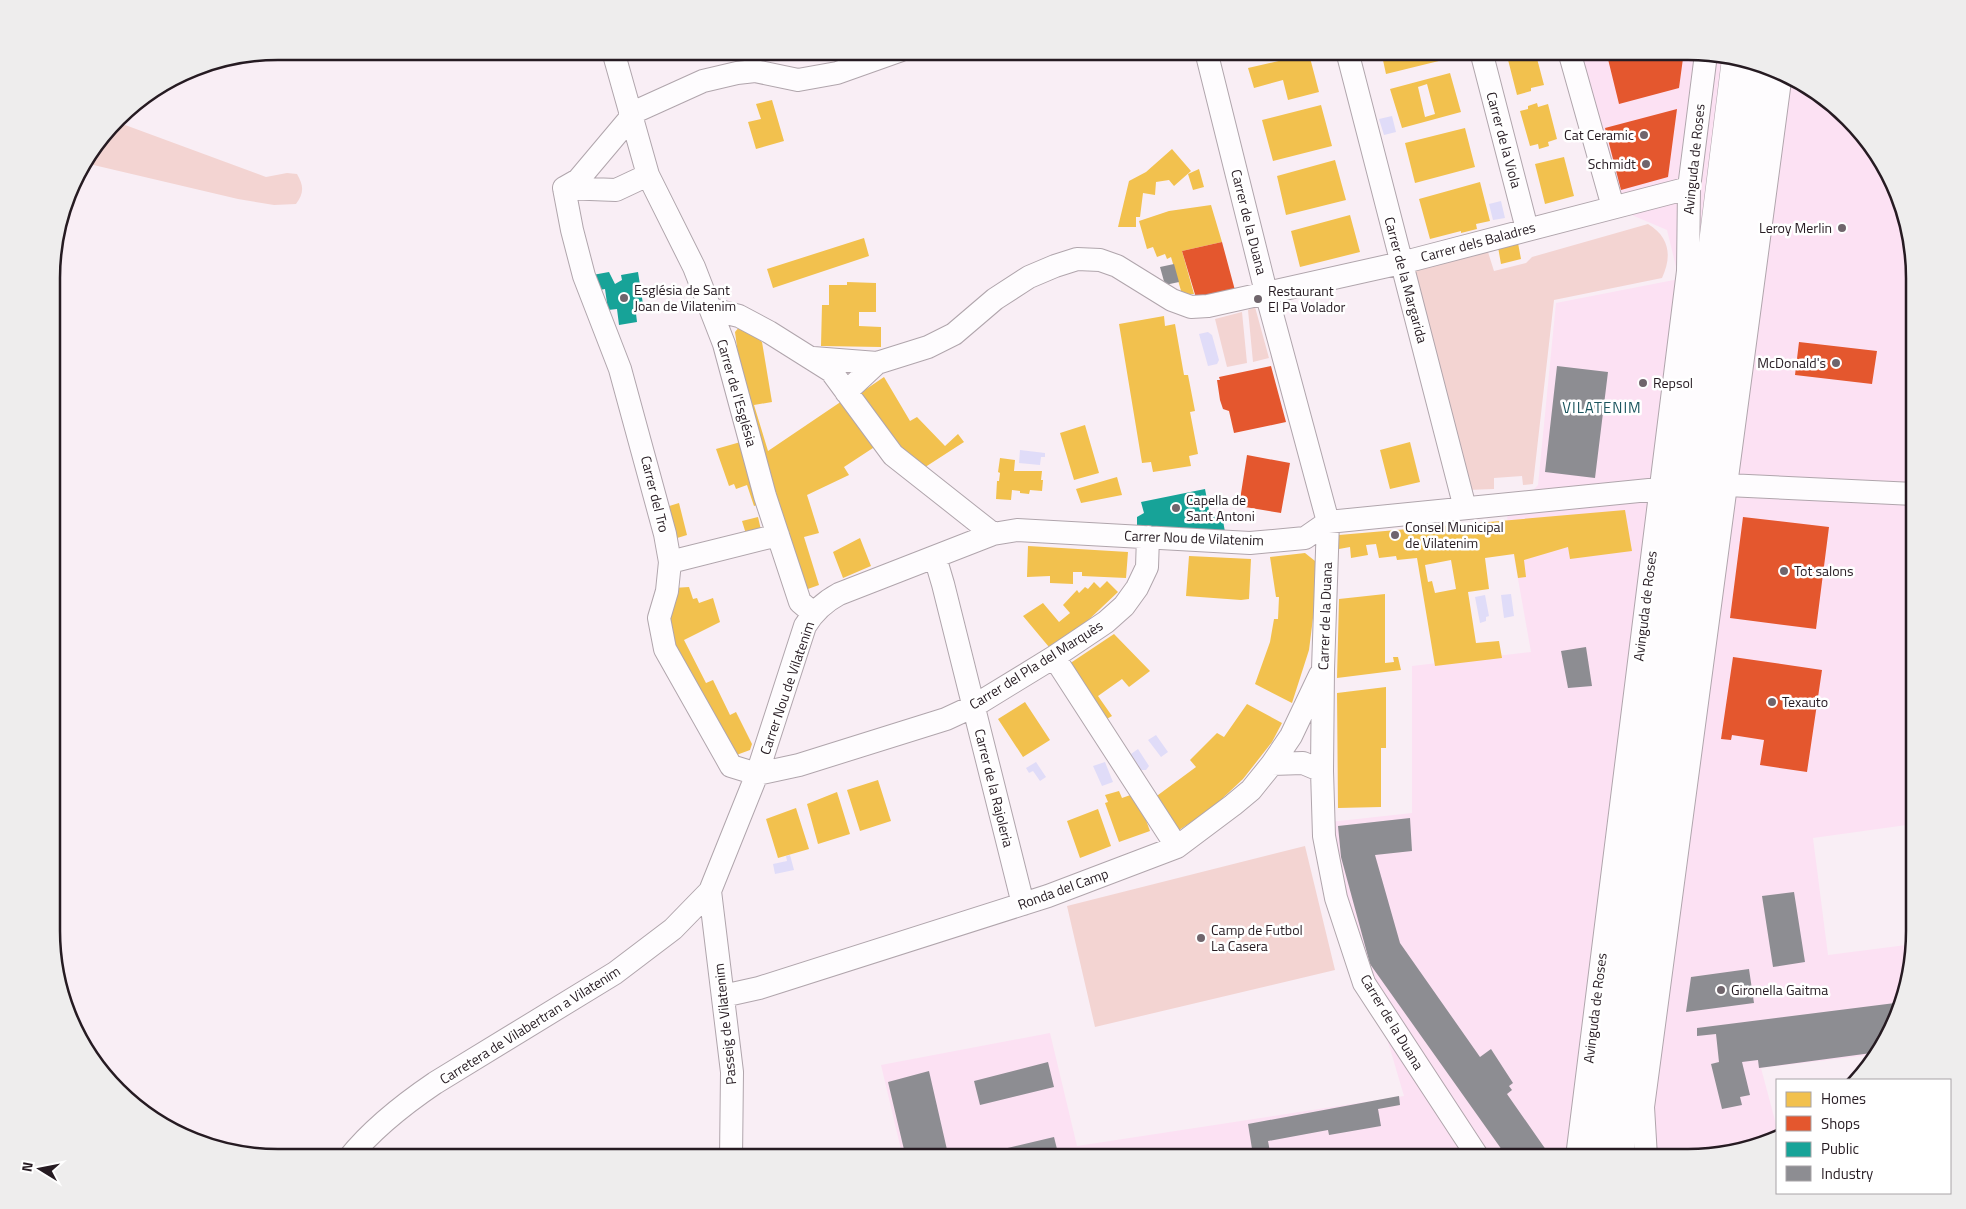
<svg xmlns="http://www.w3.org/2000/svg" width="1966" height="1209" viewBox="0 0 1966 1209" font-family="'Titillium Web',sans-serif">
<rect width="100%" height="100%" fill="#f9eef5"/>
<!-- built -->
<path fill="#fce1f3" d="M1569,51H1688L1761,63L1814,89L1884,164L1914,263V824L1813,838L1828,955L1914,944L1903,1004L1878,1054L1761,1068L1777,1128V1135L1703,1157L903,1158L881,1065L1050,1033L1077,1146L1404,1096L1346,900L1330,822L1412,813V666L1531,652L1507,517L1538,485L1556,303L1679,279L1667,230L1613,207Z"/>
<!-- green -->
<path fill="#f3d4d2" d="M117,122L266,177L287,173L297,174C304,186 304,193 296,204L274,205L238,199L85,163Z
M1648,224C1670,237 1672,257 1662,278L1554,300L1533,484L1523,485L1522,476L1494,478V489L1466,490L1411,271L1488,252L1494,271L1526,263L1532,257Z
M1255,307L1269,358L1253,362L1248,310Z
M1242,312L1247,363L1227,367L1215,319Z
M1305,846L1335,970L1095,1027L1067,906Z"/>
<!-- water -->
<path fill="#e0dcf8" d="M1309,51H1327L1329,56L1312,60Z
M1392,116L1396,132L1384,135L1379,119Z
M1501,201L1505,218L1493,220L1489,204Z
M1208,332L1212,335L1219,360L1217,364L1208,366L1199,334Z
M1020,450L1045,453V457H1041L1040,465L1019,463Z
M1511,594L1514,616L1504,618L1501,595Z
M1485,595L1489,616L1486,617V621L1480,623L1475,597Z
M1156,735L1168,752L1161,757L1148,740Z
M1138,749L1149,766L1146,770H1141L1131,754Z
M1036,762L1046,777L1040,781L1033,771L1029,773L1026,768Z
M1105,762L1113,782L1102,786L1093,766Z
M790,855L794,870L775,874L773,864L787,861L786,856Z"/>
<!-- homes -->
<path fill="#f2c14e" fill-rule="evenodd" d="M1381,51H1407L1408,57L1419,55L1418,51H1445L1447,59L1386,74Z
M1509,51H1535L1544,85L1531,88V91L1517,95L1506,52Z
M1309,54L1319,92L1288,100L1283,80L1254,88L1248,68Z
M1450,73L1461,112L1402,128L1390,89ZM1427,84L1435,114L1425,117L1418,87Z
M772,100L784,141L756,149L748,122L761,119L756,104Z
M1537,103L1538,107L1548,104L1557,139L1548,142L1549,146L1539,149L1538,144L1530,146L1520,111L1528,109V106Z
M1321,105L1332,146L1273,161L1262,120Z
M1465,128L1475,167L1415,183L1405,143Z
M1172,149L1191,171L1174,186L1169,180L1156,182L1155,195L1143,193L1140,217H1136V227H1118L1129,181L1146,172Z
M1564,157L1574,196L1545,204L1535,164Z
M1335,160L1346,200L1286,215L1277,176Z
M1199,169L1204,187L1193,190L1188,174Z
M1480,182L1490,221L1476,224L1477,229L1461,233V231L1430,239L1419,199Z
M1211,205L1222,242L1182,251L1194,294H1182L1171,257L1167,259L1165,254L1157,257L1153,247L1147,249L1139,221L1169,211Z
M1350,215L1360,252L1300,267L1291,231Z
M864,238L869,256L773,288L767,269Z
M1518,243L1521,259L1501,264L1498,247Z
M847,282L876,283V312H859V326L881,327V347L821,346L822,305H829V285H847Z
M1164,316L1165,326L1175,324L1184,375H1188L1195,411L1190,412L1198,454L1189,456L1191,466L1153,472L1151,462L1142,463L1119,324Z
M741,325L762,342L772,402L754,405L768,451L842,401L876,446L844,467L849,475L807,495L819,533L804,537L819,585L805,590L745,406L735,332Z
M884,377L910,421L917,417L945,446L958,434L964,442L916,473L856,396Z
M1085,425L1099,473L1074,480L1060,433Z
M744,441L763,503L754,506L747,485L736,489L734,484L729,486L716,449Z
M1410,442L1420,482L1390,489L1380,450Z
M1000,458L1015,460L1014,471H1042L1041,480H1043L1042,491L1030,490L1029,494L1020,493V491L1012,490L1011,500L996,499L997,481H999L1000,473L998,472Z
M1117,477L1122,495L1081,503L1076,489Z
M679,503L687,535L674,539L666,507Z
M1625,510L1632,551L1570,559L1568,547L1524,560L1526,577L1518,578L1514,554L1485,558L1489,589L1468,592L1476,643L1499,641L1502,658L1435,666L1417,558L1397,560L1396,556L1379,558L1376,544L1366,545L1368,555L1351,558L1350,547L1339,549V535ZM1451,560L1456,589L1435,593L1432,581L1428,582L1425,565Z
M758,517L761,530L746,534L742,521Z
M860,538L871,566L843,578L833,552Z
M1028,546L1128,552L1126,578L1082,576V572H1073V584L1050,583V576L1027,577Z
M1305,553L1315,561L1316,594L1309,650L1292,703L1255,684L1270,642L1274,619H1278L1279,597H1276L1270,557Z
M1189,556L1251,559L1249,599L1241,600L1186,596Z
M1107,581L1118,592L1082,626L1049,647L1023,616L1043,603L1059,622L1070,613L1063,605L1077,590L1079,593L1085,587L1088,589L1094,582L1100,588Z
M689,587L693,599L697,598L699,603L713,598L720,622L684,640L706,683L713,680L730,715L736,712L752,744L750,750L731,757L663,623L673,588Z
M1385,594V663L1394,662L1393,657H1398L1401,670L1337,678L1339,599Z
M1114,634L1150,671L1129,687L1122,679L1098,696L1112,716L1105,720L1066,666Z
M1386,687V748H1381V807L1338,808L1337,693Z
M1025,702L1050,740L1023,757L998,719Z
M1247,704L1282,723L1272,742L1243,779L1210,810L1176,832L1154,798L1196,767L1190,760L1217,733L1224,737Z
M878,780L891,821L860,831L847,790Z
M1119,791L1122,798L1136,793L1150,831L1119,842L1105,803L1108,802L1105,795Z
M837,792L850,834L818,844L807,804Z
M796,808L809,849L778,858L766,819Z
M1098,809L1111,846L1080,858L1067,821Z"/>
<!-- shops -->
<path fill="#e4572e" d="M1606,51H1684L1679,88L1619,104Z
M1677,109L1668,177L1621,190L1605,128Z
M1222,242L1236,294L1197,301L1182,251Z
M1799,342L1877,351L1872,384L1795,375Z
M1271,366L1286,422L1234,433L1229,411L1223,409L1220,400L1217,380H1220L1219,377Z
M1247,455L1290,463L1281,513L1239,506Z
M1743,517L1829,527L1816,629L1730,618Z
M1733,657L1822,670L1807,772L1760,765L1764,740L1732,735L1731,740L1721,739Z"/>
<!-- public -->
<path fill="#17a398" d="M609,272L615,284L622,280L621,275L638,272L643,304L635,305L637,322L619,325L617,309L608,310L605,289L594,291L587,276Z
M1205,489L1210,515H1222L1225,532L1141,529L1137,525V517L1144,513L1141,502Z"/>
<!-- industry -->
<path fill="#8d8d92" d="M1174,264L1179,282L1165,285L1160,267Z
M1557,366L1608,372L1595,478L1545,472Z
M1586,647L1592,686L1568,688L1561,651Z
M1410,818L1412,851L1375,855L1400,943L1480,1057L1491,1049L1513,1083L1509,1086L1512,1090L1507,1094L1551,1157H1507L1370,964L1341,857L1338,826Z
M1794,892L1805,962L1773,967L1762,896Z
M1749,969L1754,1003L1686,1012L1691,977Z
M1903,1002L1879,1052L1759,1068L1758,1060L1742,1062L1750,1095L1740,1097L1742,1105L1722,1109L1711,1064L1719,1062L1716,1034L1697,1036V1028Z
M1048,1062L1054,1087L980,1105L974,1081Z
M929,1071L948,1154L958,1152L959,1158H906L888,1082Z
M1399,1096L1400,1105L1378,1109L1381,1126L1329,1135L1328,1130L1268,1141L1270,1152L1253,1155L1248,1124Z
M1054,1137L1059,1157L971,1158L970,1157Z"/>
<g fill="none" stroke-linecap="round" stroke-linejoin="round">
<defs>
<path id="minor" d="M613,51L648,175L694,267L724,344L765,496L800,602L813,613
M1206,51L1266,292L1328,522L1323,669L1322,771L1324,836L1336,898L1364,983L1478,1157
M1347,51L1465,508
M1481,51L1527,229
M1569,51L1613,207
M630,114L703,81L737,73L755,71L798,80L837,73L899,51
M564,188L572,230L584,276L620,369L665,534L670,562L667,591L659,618L665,649L731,766L757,774L799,765L946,719L974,706L1054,657L1106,622L1124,606L1137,588L1147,567L1148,537
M564,188L578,180L631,117
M564,188L616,190L648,175
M711,309L739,316L769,332L831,371L893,455L993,534
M813,358L877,363L846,392
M877,363L928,347L954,334L995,299L1029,277L1055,266L1077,259L1100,260L1117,266L1172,300L1191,307L1208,306L1401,263L1689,188
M1727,485L1914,494
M935,557L943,584L1023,904
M670,562L778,535
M1054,657L1177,847
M1272,764L1303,763L1322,771
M710,891L732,1072L731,1158
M723,996L759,988L1048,896L1177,847L1233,805L1251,790L1272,764L1291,736L1320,675
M1577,1157L1688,271L1689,188L1706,54
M1646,1157L1643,1107L1781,73
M349,1158C373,1128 404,1104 435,1083L615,973L673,929L710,891L757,774L805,626C814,611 824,602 839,594L993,534L1017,530L1250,543L1305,538L1328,522L1659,489"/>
<path id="highway" d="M1597,1157L1637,853L1736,59
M1619,1157L1759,63"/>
</defs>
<!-- minor casing -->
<use href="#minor" stroke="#b0a5ac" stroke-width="24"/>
<!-- highway casing -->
<use href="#highway" stroke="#b0a5ac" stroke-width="29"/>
<!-- minor -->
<use href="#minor" stroke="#fefcfe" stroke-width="22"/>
<!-- highway -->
<use href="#highway" stroke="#fefcfe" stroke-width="28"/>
</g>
<!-- markers -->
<g fill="#70656c" stroke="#fff" stroke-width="2">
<circle cx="1644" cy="135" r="5"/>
<circle cx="1646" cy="164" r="5"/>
<circle cx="1842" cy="228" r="5"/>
<circle cx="624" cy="298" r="5"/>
<circle cx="1258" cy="299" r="5"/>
<circle cx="1836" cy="363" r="5"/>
<circle cx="1643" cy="383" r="5"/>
<circle cx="1176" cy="508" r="5"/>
<circle cx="1395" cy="535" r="5"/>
<circle cx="1784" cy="571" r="5"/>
<circle cx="1772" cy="702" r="5"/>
<circle cx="1201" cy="938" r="5"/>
<circle cx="1721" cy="990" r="5"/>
</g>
<g text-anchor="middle" stroke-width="5" stroke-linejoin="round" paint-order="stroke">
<!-- poi labels -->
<g font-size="14" fill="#261b22" stroke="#fff" text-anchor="start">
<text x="1634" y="140" text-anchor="end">Cat Ceramic</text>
<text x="1636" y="169" text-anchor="end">Schmidt</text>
<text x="1832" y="233" text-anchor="end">Leroy Merlin</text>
<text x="634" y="295">Església de Sant<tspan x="634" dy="16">Joan de Vilatenim</tspan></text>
<text x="1268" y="296">Restaurant<tspan x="1268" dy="16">El Pa Volador</tspan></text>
<text x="1826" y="368" text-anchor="end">McDonald's</text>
<text x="1653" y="388">Repsol</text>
<text x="1186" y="505">Capella de<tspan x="1186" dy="16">Sant Antoni</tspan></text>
<text x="1405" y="532">Consel Municipal<tspan x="1405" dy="16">de Vilatenim</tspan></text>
<text x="1794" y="576">Tot salons</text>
<text x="1782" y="707">Texauto</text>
<text x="1211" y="935">Camp de Futbol<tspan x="1211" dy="16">La Casera</tspan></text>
<text x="1731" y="995">Gironella Gaitma</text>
</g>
<!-- street labels -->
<g font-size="14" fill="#261b22" stroke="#fff">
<text transform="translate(1504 140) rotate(75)" y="5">Carrer de la Viola</text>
<text transform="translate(1694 159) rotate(-84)" y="5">Avinguda de Roses</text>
<text transform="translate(1249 222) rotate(76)" y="5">Carrer de la Duana</text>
<text transform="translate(1478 242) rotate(-15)" y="5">Carrer dels Baladres</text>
<text transform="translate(1406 280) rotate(75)" y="5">Carrer de la Margarida</text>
<text transform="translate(737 393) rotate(74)" y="5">Carrer de l'Església</text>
<text transform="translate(655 494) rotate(76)" y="5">Carrer del Tro</text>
<text transform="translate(1194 538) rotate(2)" y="5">Carrer Nou de Vilatenim</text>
<text transform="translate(1645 606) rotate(-83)" y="5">Avinguda de Roses</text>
<text transform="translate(1325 616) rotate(-88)" y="5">Carrer de la Duana</text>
<text transform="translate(1036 665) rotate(-32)" y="5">Carrer del Pla del Marquès</text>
<text transform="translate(787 688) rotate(-71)" y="5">Carrer Nou de Vilatenim</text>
<text transform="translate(994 788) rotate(76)" y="5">Carrer de la Rajoleria</text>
<text transform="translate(1063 889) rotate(-20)" y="5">Ronda del Camp</text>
<text transform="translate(1595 1008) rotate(-83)" y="5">Avinguda de Roses</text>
<text transform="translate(1392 1022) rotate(59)" y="5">Carrer de la Duana</text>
<text transform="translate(725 1024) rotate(-96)" y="5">Passeig de Vilatenim</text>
<text transform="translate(530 1025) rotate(-32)" y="5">Carretera de Vilabertran a Vilatenim</text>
</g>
<!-- neighbourhood labels -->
<g font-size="15" letter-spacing="1" fill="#1b555e" stroke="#fff">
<text x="1602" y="413">VILATENIM</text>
</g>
</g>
<!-- crop -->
<path d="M0 0H1966V1209H0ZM278 60H1688A218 218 0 0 1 1906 278V931A218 218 0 0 1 1688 1149H278A218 218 0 0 1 60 931V278A218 218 0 0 1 278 60Z" fill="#eeeded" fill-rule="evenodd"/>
<path fill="none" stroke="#261b22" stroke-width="2.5" d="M278 60H1688A218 218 0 0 1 1906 278V931A218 218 0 0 1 1688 1149H278A218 218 0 0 1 60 931V278A218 218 0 0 1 278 60Z"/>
<!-- legend -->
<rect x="1776" y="1079" width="175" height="115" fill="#ffffff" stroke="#a8a4a7"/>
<rect x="1786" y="1092" width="25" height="15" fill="#f2c14e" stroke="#a8a4a7"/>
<text x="1821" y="1104" font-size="15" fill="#261b22">Homes</text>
<rect x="1786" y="1116" width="25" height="15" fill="#e4572e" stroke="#a8a4a7"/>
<text x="1821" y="1129" font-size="15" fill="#261b22">Shops</text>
<rect x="1786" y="1142" width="25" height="15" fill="#17a398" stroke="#a8a4a7"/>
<text x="1821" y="1154" font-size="15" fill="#261b22">Public</text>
<rect x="1786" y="1166" width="25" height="15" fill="#8d8d92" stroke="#a8a4a7"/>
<text x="1821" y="1179" font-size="15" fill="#261b22">Industry</text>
<!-- north arrow -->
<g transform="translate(40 1169) rotate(280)" stroke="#ffffff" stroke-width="4" paint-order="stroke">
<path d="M0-4L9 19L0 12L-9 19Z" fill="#261b22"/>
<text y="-8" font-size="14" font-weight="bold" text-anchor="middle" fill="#261b22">N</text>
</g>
</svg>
